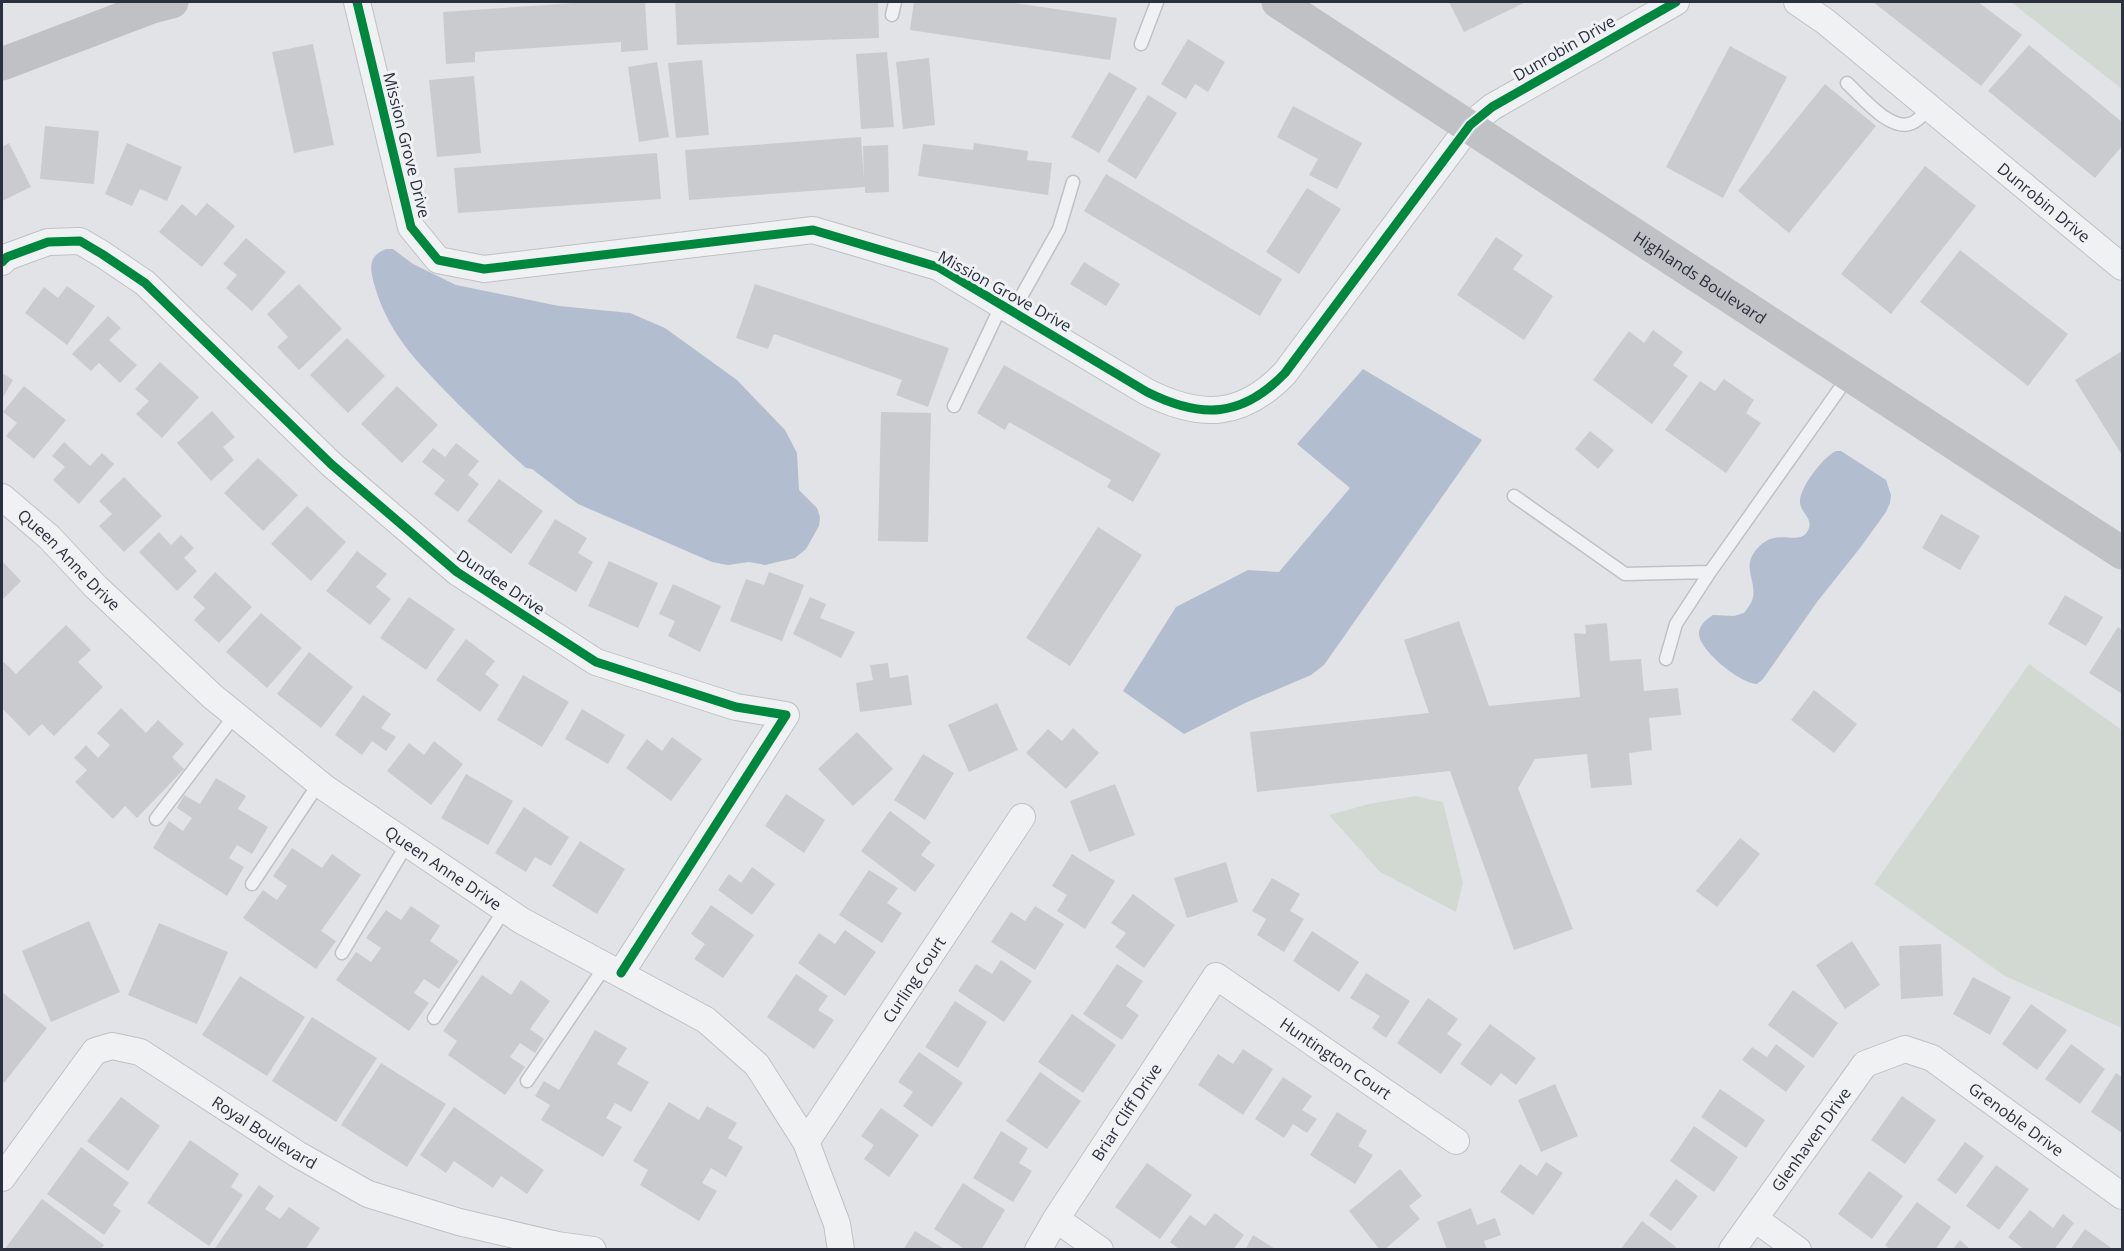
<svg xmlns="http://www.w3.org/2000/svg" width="2124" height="1251" viewBox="0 0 2124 1251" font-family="'Open Sans',sans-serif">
<rect width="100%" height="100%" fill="#e2e3e6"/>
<!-- green -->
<path fill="#d2d9d2" d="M2011,2H2122V89Z
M2029,664L2122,730V1028L2005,976L1874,884Z
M1415,796L1443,802L1463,883L1456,912L1380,872L1329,815L1369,804Z"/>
<!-- water -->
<path fill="#b2becf" d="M386,249H393L413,264L456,285L559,306L630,313L665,328L737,380L785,430L797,453L799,490L817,508L820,517L819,526L806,549L795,558L765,565L749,562L728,565L712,562L578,504L532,469L526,468C503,448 481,426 459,405C422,366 391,340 375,287C370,270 367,256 386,249Z
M1363,369L1482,440L1324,665L1311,675L1245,703L1184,734L1123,691L1176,607L1248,570L1279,572L1350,488L1297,444Z
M1836,451H1841L1886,480L1891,495L1890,503L1886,512L1860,548L1817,602L1763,679L1757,684C1741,684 1698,650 1699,633C1699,625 1707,619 1713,615L1734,616L1744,613C1747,609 1752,603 1753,597C1756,584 1745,569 1752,556C1772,522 1796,548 1807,532C1815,519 1802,515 1800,503C1798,489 1824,456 1836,451Z"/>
<!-- building -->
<path fill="#cacbce" d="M588,2H645L648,50L621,52V42L475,52V62L446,64L443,12Z
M675,2H878L879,38L677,45Z
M914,2H1008L1117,18L1110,60L910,30Z
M1449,2H1526L1464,32Z
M1873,2H1978L2022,35L1981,86Z
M1188,39L1225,62L1208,92L1195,84L1186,99L1161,84Z
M313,44L334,145L294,153L272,52Z
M2029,45L2122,122V146L2095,178L1988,91Z
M1730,46L1787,77L1723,198L1666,167Z
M887,52L894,127L861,129L856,54Z
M929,58L935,125L903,129L896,62Z
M702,60L709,135L676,138L668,63Z
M657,62L669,137L639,142L628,67Z
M1109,72L1137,88L1099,153L1071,137Z
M474,76L481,153L437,157L429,80Z
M1825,84L1876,126L1789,233L1738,191Z
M1148,95L1177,113L1136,179L1107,161Z
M1293,106L1362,143L1337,189L1309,175L1318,159L1277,137Z
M45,126L99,131L94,184L40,179Z
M861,137L864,181L863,146L888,145L889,192L865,193V187L689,200L685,150Z
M9,143L31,187L2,201V147Z
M127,143L182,167L167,201L140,189L132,206L105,194Z
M974,143L1028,151L1027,160L1052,163L1048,195L918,176L923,144L973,150Z
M657,153L661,199L458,213L454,168Z
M1925,166L1976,206L1891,314L1841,274Z
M1106,174L1282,279L1260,316L1084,211Z
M1307,188L1341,209L1299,274L1266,252Z
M207,203L235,226L202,267L159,232L182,204L196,216Z
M1496,237L1523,255L1513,269L1553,296L1524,340L1457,295Z
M246,238L286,272L252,311L226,288L237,275L223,264Z
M1960,250L2068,334L2028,386L1920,302Z
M1084,262L1120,284L1106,306L1070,284Z
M299,284L342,329L299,370L277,347L288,337L267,314Z
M755,284L949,348L928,407L896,395L902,380L774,334L768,349L736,338Z
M67,286L95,306L67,345L25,313L44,287L58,298Z
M108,316L121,328L109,340L137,365L120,383L99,363L91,371L72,354Z
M1653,330L1683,352L1673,365L1688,376L1652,424L1593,380L1629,331L1644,343Z
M347,338L385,376L348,413L310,375Z
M2122,351V455L2075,380Z
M160,362L199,397L162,438L136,414L149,401L135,389Z
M1004,365L1161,454L1133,502L1107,487L1111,480L1009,422L1005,430L977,413Z
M2,373L13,380L2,399Z
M1724,379L1754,400L1746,413L1761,423L1726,473L1665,430L1700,381L1715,391Z
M24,386L66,420L34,459L6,436L17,423L3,412Z
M397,386L438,425L402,463L361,424Z
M212,411L235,437L223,447L234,460L211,481L177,443Z
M881,412L931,413L928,542L878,541Z
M1590,431L1614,450L1598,469L1575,449Z
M64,442L90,466L102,453L114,464L79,504L53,480L65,467L52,456Z
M456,443L479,461L468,475L479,484L458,512L434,494L445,480L422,462L433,448L445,457Z
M258,458L298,495L263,531L224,493Z
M124,477L162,516L124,552L99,526L112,514L99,501Z
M499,479L543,511L511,554L467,521Z
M307,506L346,542L311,581L271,544Z
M1941,514L1980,536L1960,570L1922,548Z
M555,519L587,538L578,553L593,562L576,592L528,564Z
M1098,527L1142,555L1070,666L1026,638Z
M159,532L171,545L181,535L194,548L184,558L197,571L177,591L139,552Z
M357,551L387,574L376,587L391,599L370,625L326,591Z
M2,561L21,581L2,600Z
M609,561L658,583L638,628L588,606Z
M215,572L252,607L219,643L194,620L205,608L193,597Z
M769,572L804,585L782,641L730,621L746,579L764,585Z
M673,584L721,606L700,652L668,636L675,621L659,614Z
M2065,595L2103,617L2086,646L2048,624Z
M409,597L455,629L426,670L380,638Z
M810,597L826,604L820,618L855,632L841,658L793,634Z
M261,613L302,648L267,688L226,652Z
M1459,621L1489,706L1580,697L1574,633L1586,634L1585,625L1607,623L1610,661L1641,659L1644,691L1678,688L1681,715L1649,718L1652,750L1629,753L1632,785L1591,788L1587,754L1535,759L1518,788L1573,929L1514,950L1450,771L1257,792L1250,732L1429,713L1404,640Z
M66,625L91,650L78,662L103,687L54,736L42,724L29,736L2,708V665L4,662L16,674Z
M2118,627L2122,630V690L2121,693L2089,673Z
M466,639L495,661L485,674L499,685L480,712L436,680Z
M309,652L353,687L321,728L277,694Z
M888,663L890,678L908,675L912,705L860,712L856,683L873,680L870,665Z
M523,675L569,702L542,747L497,720Z
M1814,690L1857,724L1834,753L1791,720Z
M363,695L391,714L381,728L396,737L386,751L372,741L362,755L335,735Z
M997,703L1018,750L969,772L948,725Z
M121,708L146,733L158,720L184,744L172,757L184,769L137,818L125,806L113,819L75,782L87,770L74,758L86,745L98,758L110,745L97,733Z
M582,709L625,735L608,764L565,739Z
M1073,728L1099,753L1066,789L1026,753L1048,729L1062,741Z
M857,732L893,769L853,806L818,769Z
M672,737L702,759L671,801L626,768L647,739L662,751Z
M434,741L463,764L431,805L387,771L409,743L424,755Z
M923,754L954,773L925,820L894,800Z
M466,774L513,801L488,845L441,818Z
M216,778L246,796L238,809L268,827L252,854L237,845L229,858L244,867L227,896L153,848L169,821L183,831L192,818L177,808L184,795L200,804Z
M1115,784L1135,835L1089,852L1070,801Z
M786,794L825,820L804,853L765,826Z
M524,807L569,837L551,866L535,857L526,872L495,853Z
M890,811L931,842L921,855L935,865L915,892L861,851Z
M1740,838L1760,854L1717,907L1696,891Z
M580,841L625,869L597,914L552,886Z
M292,848L322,868L332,854L361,875L321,931L336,941L316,969L243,918L263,890L277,900L287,886L273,876Z
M1072,854L1115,881L1085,929L1057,911L1067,895L1052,886Z
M1226,862L1238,902L1187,918L1174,878Z
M752,867L775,884L752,915L718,890L729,874L741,883Z
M869,870L898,888L887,903L902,913L882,943L839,915Z
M1272,878L1300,894L1290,911L1304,919L1284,952L1257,935L1266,919L1252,911Z
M1133,894L1175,925L1144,968L1115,947L1126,933L1111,923Z
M711,905L754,935L723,978L694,959L705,944L691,934Z
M411,906L440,926L430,941L459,961L439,989L424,979L414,993L429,1003L409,1031L336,980L356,952L371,962L381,948L366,938L386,910L401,920Z
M1035,906L1064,924L1035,970L991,942L1011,912L1025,921Z
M89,921L120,992L51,1022L22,951Z
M159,923L228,952L197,1024L128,995Z
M845,930L876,952L845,996L798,963L819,933L835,944Z
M1312,931L1359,962L1339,992L1293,961Z
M1852,941L1880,985L1845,1009L1816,965Z
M1941,944L1943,996L1901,999L1899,946Z
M1001,960L1032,981L1004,1022L958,991L976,964L992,974Z
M1117,964L1143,981L1126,1006L1139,1015L1122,1040L1083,1014Z
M1366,973L1410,1001L1386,1038L1372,1028L1380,1016L1350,998Z
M796,974L828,996L818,1010L834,1020L814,1049L767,1017Z
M482,975L511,995L521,980L550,1001L530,1029L544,1039L535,1053L520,1043L510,1057L525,1067L505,1095L448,1055L457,1041L443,1031Z
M240,976L305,1017L267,1076L202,1035Z
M1973,977L2011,997L1990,1035L1953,1014Z
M1793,990L1838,1023L1813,1058L1768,1025Z
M2,992L47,1028L4,1083L2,1081Z
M1428,998L1458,1019L1447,1034L1462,1044L1441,1074L1397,1043Z
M955,1001L987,1022L958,1068L925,1047Z
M2031,1004L2067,1030L2037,1070L2002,1044Z
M1072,1014L1116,1045L1083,1093L1038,1062Z
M312,1017L377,1058L336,1122L272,1081Z
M1490,1024L1536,1058L1516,1085L1501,1073L1491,1086L1460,1064Z
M595,1030L627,1048L617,1064L649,1082L631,1112L615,1103L606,1118L622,1127L603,1157L541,1120L550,1105L535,1096L544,1081L559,1090Z
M1776,1044L1805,1066L1786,1092L1742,1060L1752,1047L1767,1057Z
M2071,1044L2105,1069L2080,1104L2045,1079Z
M1243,1049L1273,1069L1243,1115L1198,1085L1218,1054L1233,1064Z
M919,1052L963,1083L932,1127L903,1106L913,1092L898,1082Z
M381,1063L446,1104L407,1167L341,1125Z
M1040,1072L1081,1101L1047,1149L1006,1121Z
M2116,1073L2122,1077V1133L2091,1112Z
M1283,1077L1312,1096L1302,1110L1317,1119L1307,1133L1293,1124L1284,1138L1255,1119Z
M1555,1084L1578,1136L1541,1152L1518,1100Z
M1720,1089L1765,1120L1746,1148L1701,1117Z
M1902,1096L1936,1120L1905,1164L1871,1140Z
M121,1097L160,1126L128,1171L87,1141Z
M669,1102L699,1120L707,1106L737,1123L728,1138L743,1147L726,1177L711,1168L702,1183L717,1191L699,1221L640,1185L648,1170L633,1161Z
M454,1107L544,1170L527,1194L501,1176L493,1188L454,1161L446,1173L420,1155Z
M881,1108L919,1135L889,1177L864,1159L874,1145L861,1136Z
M1337,1112L1367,1131L1358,1146L1373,1155L1355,1184L1310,1155Z
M1694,1126L1738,1157L1714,1192L1670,1161Z
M1001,1131L1028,1148L1019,1163L1032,1171L1013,1202L973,1178Z
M190,1140L239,1174L231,1187L243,1195L209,1246L147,1203Z
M1965,1142L1984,1156L1956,1194L1937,1180Z
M81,1147L129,1183L113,1205L121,1211L104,1235L47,1194Z
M1546,1162L1563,1173L1533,1215L1500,1192L1520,1164L1537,1176Z
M1147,1163L1192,1195L1160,1239L1115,1207Z
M1996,1165L2029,1189L1999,1230L1966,1206Z
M1400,1169L1422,1196L1409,1206L1420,1219L1384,1250H1380L1349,1211Z
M1869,1171L1903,1196L1872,1239L1838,1214Z
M1676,1179L1698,1196L1671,1231L1649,1215Z
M963,1183L1005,1210L981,1250H966L934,1229Z
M259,1185L274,1196L265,1209L280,1219L289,1207L320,1228L305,1250H217L215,1248Z
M42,1199L104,1245L100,1250H4Z
M1917,1202L1951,1227L1935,1250H1891L1885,1245Z
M1471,1208L1477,1225L1495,1218L1501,1235L1484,1241L1487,1250H1447L1437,1222Z
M2030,1210L2053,1228L2063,1214L2074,1223L2054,1250H2025L2008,1237Z
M1215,1213L1244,1235L1233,1250H1180L1170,1242L1190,1215L1205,1226Z
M1642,1221L1676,1247L1674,1250H1620Z
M2085,1229L2114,1250H2070Z
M915,1231L946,1250H903Z
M1253,1235L1277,1250H1245Z
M1960,1240L1971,1250H1952Z"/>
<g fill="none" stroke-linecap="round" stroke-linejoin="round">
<defs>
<path id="lane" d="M892,15L895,2
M1141,44L1157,2
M1847,83C1861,96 1891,133 1912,123C1918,121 1925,112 1930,108
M1013,311L1059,229L1073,182
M954,406L1002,304
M1514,496L1625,574L1710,572
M1666,659L1676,624L1710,572L1848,377
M156,819L235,715
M252,884L319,783
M342,953L407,844
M434,1018L505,909
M527,1081L606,965"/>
<g id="street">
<path d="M357,2L411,227L438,260L484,269L813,230L938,267L1147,392C1201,419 1242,418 1285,373L1470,125L1492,107L1676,2"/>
<path id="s1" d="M1797,2L1826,22L2122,267"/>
<path d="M2,262L7,257L48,242L80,241L102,254L145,283L331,464L457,572L596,662L736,707L786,715L621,973"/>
<path id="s2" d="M2,497L49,537L96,587L212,696L325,788L522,921L706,1020L757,1065L806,1142L837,1224L841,1250"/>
<path id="s3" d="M806,1142L1022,817"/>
<path id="s4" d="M2,1178L95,1051L112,1046L140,1052L297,1154L368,1194L459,1222L557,1245L593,1250"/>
<path d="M1056,1219L1100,1250"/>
<path d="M1755,1219L1798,1250"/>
<path id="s5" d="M1038,1250L1056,1219L1216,976L1456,1141"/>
<path id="s6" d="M1732,1250L1865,1064L1905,1049L1932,1058L2122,1196"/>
</g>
</defs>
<!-- lane casing -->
<use href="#lane" stroke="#c0c1c4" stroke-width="15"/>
<!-- street casing -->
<use href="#street" stroke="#c0c1c4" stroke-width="28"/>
<!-- lane -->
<use href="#lane" stroke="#f0f1f3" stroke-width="12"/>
<!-- street -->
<use href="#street" stroke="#f0f1f3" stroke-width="26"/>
<!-- secondary -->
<g stroke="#bfc1c5" stroke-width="33">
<path id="s7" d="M1278,2L2122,553"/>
<path d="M2,64L152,7L172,2"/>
</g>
<defs>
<path id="cycleway" d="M357,2L411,227L438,260L484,269L813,230L938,267L1147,392C1201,419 1242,418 1285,373L1470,125L1492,107L1676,2
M2,262L7,257L48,242L80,241L102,254L145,283L331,464L457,572L596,662L736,707L786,715L621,973"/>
</defs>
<!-- cycleway casing -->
<use href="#cycleway" stroke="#eff1f5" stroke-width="13"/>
<!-- cycleway -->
<use href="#cycleway" stroke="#00873e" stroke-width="9"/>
</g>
<g text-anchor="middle" stroke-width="6" stroke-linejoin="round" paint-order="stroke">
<!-- street labels -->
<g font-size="16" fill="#2a303e" stroke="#eff1f5">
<text transform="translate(1564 48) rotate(-30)" y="6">Dunrobin Drive</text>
<text transform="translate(407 145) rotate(76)" y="6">Mission Grove Drive</text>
<text dy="6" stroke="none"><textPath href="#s1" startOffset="318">Dunrobin Drive</textPath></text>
<text dy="6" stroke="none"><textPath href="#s7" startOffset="504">Highlands Boulevard</textPath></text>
<text transform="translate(1005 291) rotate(29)" y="6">Mission Grove Drive</text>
<text dy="6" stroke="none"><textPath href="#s2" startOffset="92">Queen Anne Drive</textPath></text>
<text transform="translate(501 582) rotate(34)" y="6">Dundee Drive</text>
<text dy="6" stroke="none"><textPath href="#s2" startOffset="578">Queen Anne Drive</textPath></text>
<text dy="6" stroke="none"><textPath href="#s3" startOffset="195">Curling Court</textPath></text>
<text dy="6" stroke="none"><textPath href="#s5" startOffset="472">Huntington Court</textPath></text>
<text dy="6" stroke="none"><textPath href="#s5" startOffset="164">Briar Cliff Drive</textPath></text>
<text dy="6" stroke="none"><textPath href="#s6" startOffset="404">Grenoble Drive</textPath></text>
<text dy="6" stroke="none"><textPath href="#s4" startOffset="352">Royal Boulevard</textPath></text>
<text dy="6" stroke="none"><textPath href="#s6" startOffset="136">Glenhaven Drive</textPath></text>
</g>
</g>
<!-- border -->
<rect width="2124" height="1251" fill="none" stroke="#2a303e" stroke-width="6"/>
</svg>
